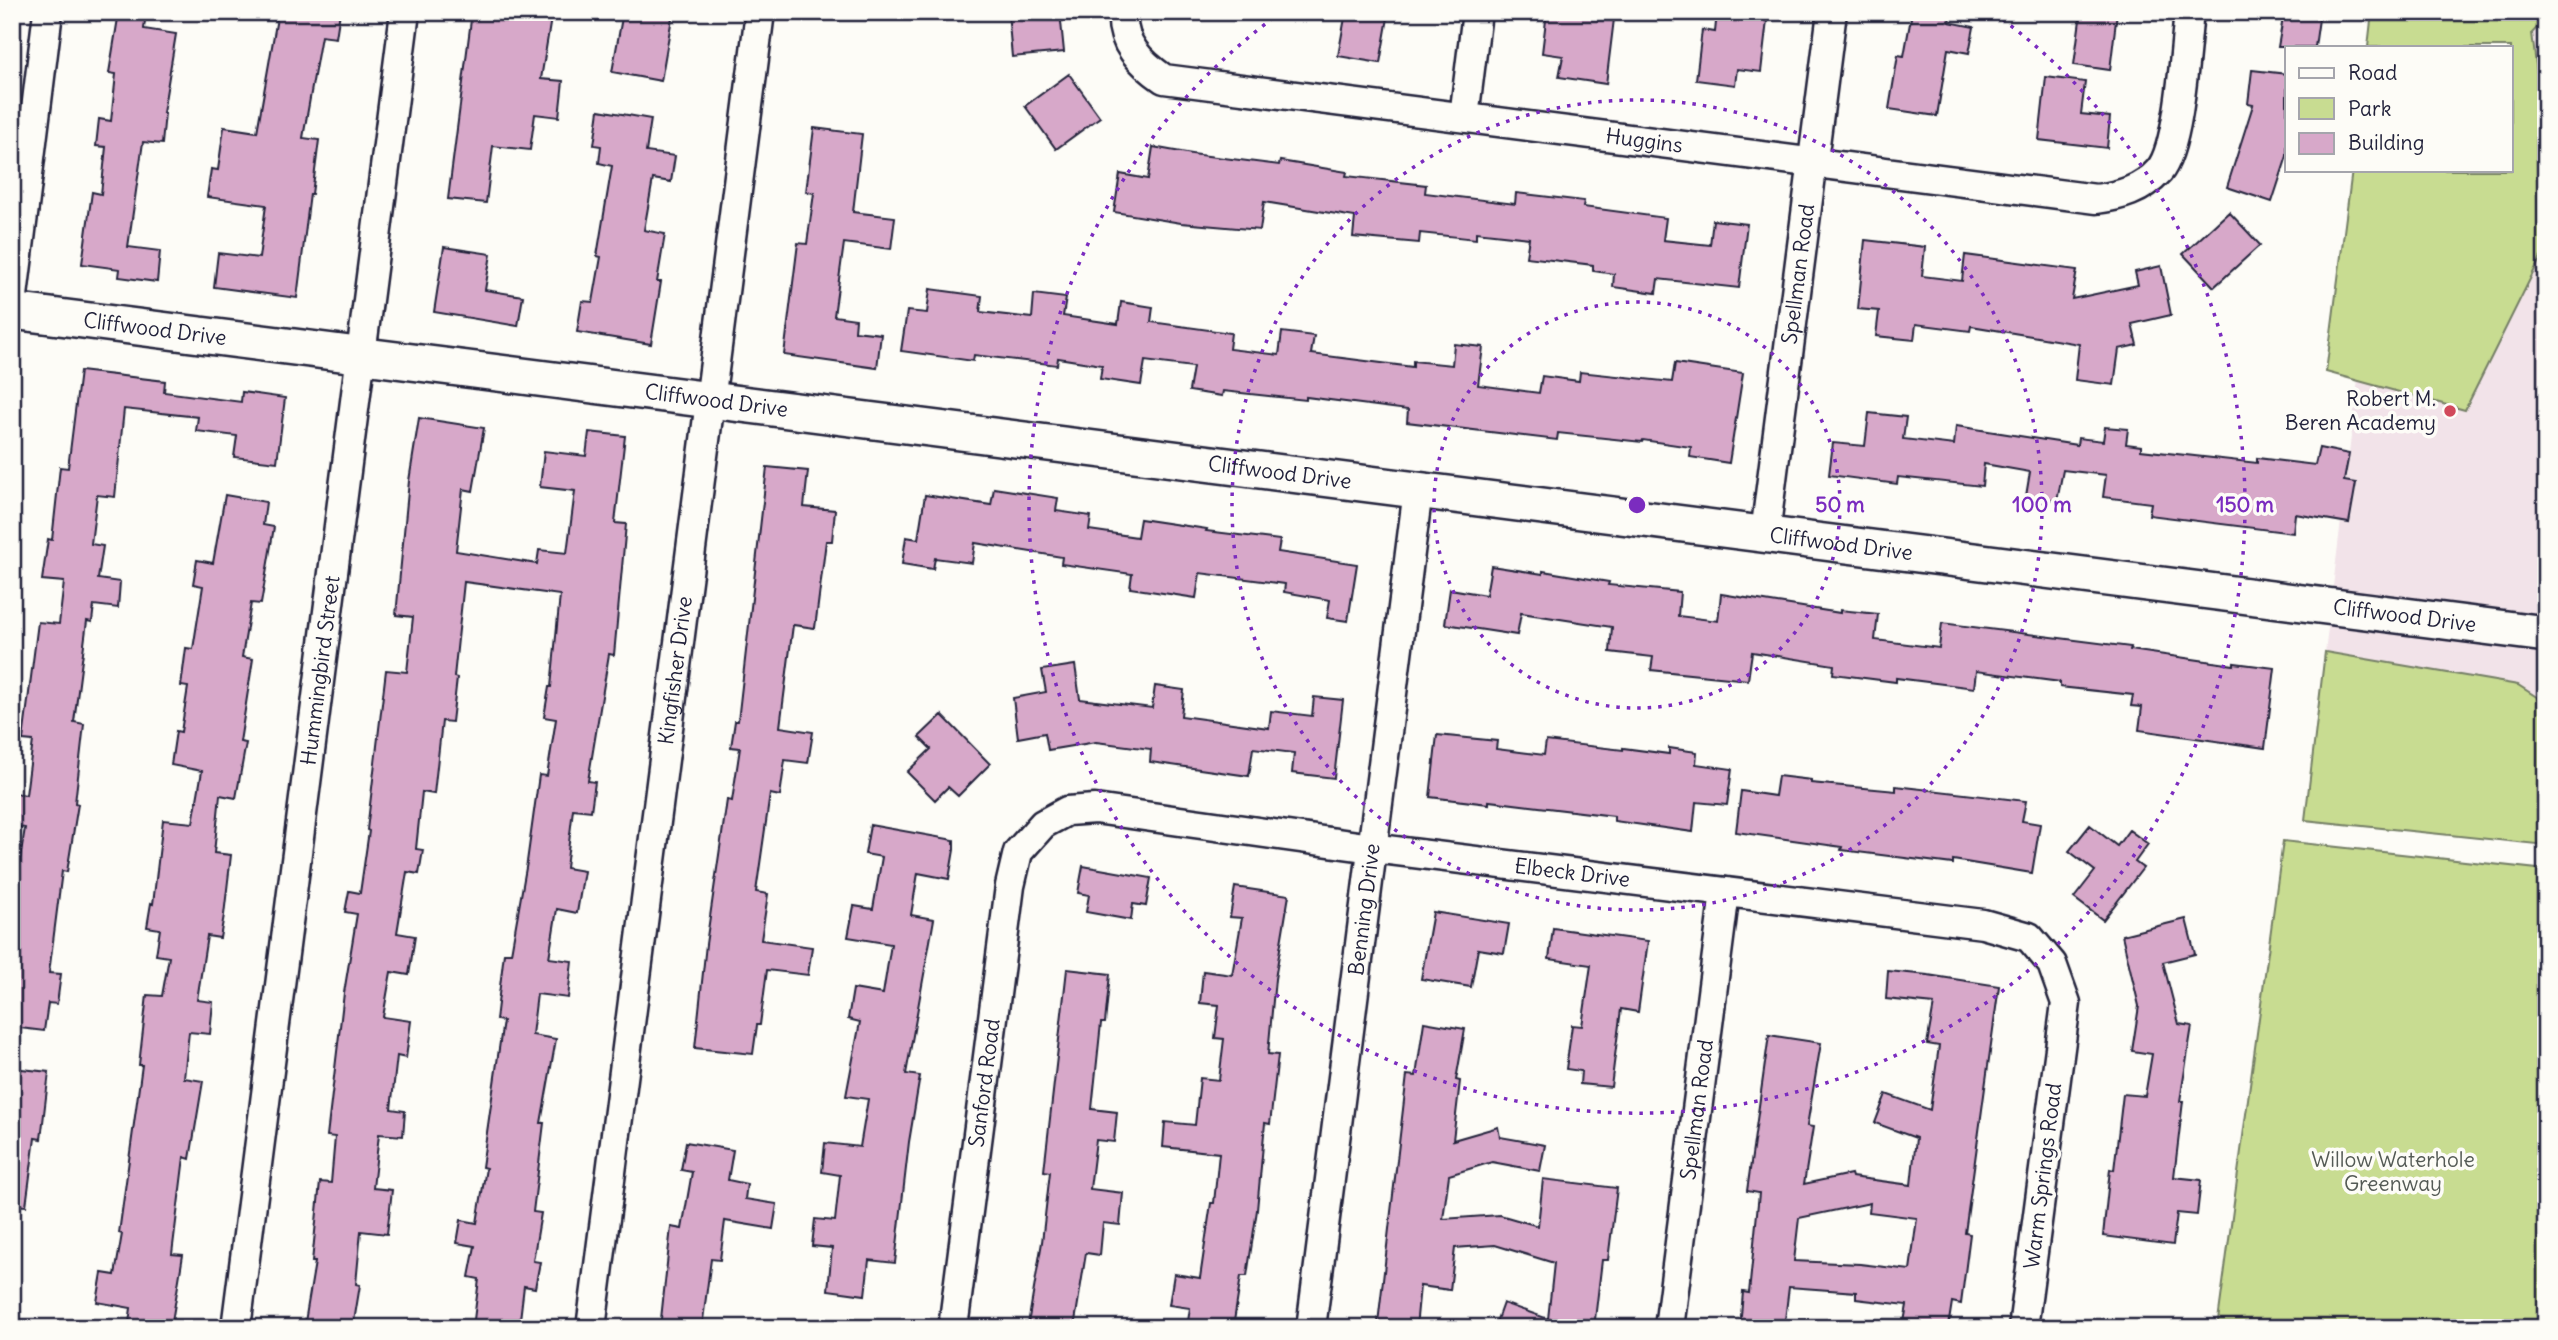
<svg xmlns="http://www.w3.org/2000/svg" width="2558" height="1340" viewBox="0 0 2558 1340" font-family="Delius,sans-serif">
<rect width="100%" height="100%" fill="#fdfcf7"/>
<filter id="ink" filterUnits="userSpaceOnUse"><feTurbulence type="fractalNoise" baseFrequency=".0143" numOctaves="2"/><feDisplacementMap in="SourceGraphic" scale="14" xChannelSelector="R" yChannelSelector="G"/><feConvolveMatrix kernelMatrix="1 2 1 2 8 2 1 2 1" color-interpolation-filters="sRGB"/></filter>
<g filter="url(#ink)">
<!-- built -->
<path fill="#f2e3e9" d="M2546,12V846L2305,820L2383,170H2511V47Z"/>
<!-- green -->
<path fill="#c8dc91" stroke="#757f66" stroke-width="2" d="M2372,12H2546V18L2532,33L2546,145V247L2465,410L2326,372L2352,170H2511V47H2368Z
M2325,652L2518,685L2546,703V845L2305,820Z
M2283,841L2546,870V1328H2217Z"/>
<!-- building -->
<path fill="#d7a8c9" stroke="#22223b" stroke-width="2" fill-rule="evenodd" d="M119,12H146L144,29L176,34L163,113H165L162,144L143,142L128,247L160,251L157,282L119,277L120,269L82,264L92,192L101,194L106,147L96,146L99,119L111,121L116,74L109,73Z
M278,12H340L336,38L321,36L303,138L319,140L312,194H310L297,298L214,287L218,253L259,258L266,205L207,197L211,169L218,170L224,127L257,132Z
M472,12H552L541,79L563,81L559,117L535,114L530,150L493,146L486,203L448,199Z
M623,12H673L661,81L612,72Z
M1008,12H1060L1064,52L1012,57Z
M1346,12H1389L1380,63L1338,56Z
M1547,12L1614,19L1606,84L1559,77L1563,56L1542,53Z
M1717,12H1768L1761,72L1737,69L1735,85L1696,80L1702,30L1715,32Z
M1912,12H1951L1949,22L1974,27L1969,53L1948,49L1937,116L1889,109L1898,55L1904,56Z
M2081,12H2117L2110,70L2074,65Z
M2284,12H2320L2315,47H2278Z
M2252,70L2287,74V156L2272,202L2227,187L2253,105L2248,104Z
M1069,74L1100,117L1056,149L1025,106Z
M2046,77L2085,82L2081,114L2110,117L2107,148L2039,140Z
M599,110L651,119L646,152L675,156L671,182L653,179L644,230L665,234L657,282H661L651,344L577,332L582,301L593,302L601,257L597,256L612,166L599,163L601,146L594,145Z
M814,128L862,134L853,212L895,217L891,249L844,243L834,316L856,319L855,331L881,334L877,368L784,355L798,243L807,244L814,193L806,192Z
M1153,147L1192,154L1279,165L1280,161L1347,172L1346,176L1426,185L1425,193L1515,204L1516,193L1584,201L1583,207L1666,218L1663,240L1710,245L1713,220L1747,224L1739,288L1658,279L1656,293L1613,287L1614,274L1593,271V265L1526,257L1529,238L1476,232V239L1420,233L1419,243L1353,237L1355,217L1264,202L1260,230L1181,223L1114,212L1120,174L1148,179Z
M2229,212L2260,245L2214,287L2183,254Z
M1865,240L1925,247L1922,276L1962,281L1965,255L2077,270L2072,299L2138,285L2135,272L2161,266L2171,315L2132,324L2137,345L2119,349L2114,385L2075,380L2079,344L1971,326L1970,331L1916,324L1914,340L1876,336L1879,311L1858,309Z
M444,247L491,254L485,290L523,296L518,326L434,312Z
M930,289L982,296L980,312L1032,318L1034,294L1066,298L1063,316L1118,324L1121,302L1153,307L1151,322L1231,333L1229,349L1279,355L1282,332L1314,336L1311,354L1413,367V361L1452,365L1454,344L1483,347L1478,385L1539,393L1542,376L1579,381L1580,372L1672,382L1675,363L1743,373L1729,463L1690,457L1691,447L1643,440L1642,442L1558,433L1557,440L1407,422L1408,410L1306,397V400L1223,391L1222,396L1189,391L1193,367L1145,361L1141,385L1100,379L1102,365L1058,358L1057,365L974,355L973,361L901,351L907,311L927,313Z
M80,371L165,381L164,392L241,402L242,392L285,398L277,462L234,457L237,436L196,431L198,417L124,409L115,497L97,495L91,544L103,546L98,579L120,582L118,608L94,605L92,622L87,621L74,722L84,724L75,803L78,804L67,872L62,871L49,973L61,974L57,1004L48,1003L44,1031L12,1027V978L19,922H12V882L16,883L25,828L12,826V806L14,793L26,795L33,741L23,740L38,622L59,624L64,582L42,580L48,539L52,540L60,467L68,468Z
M1869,413L1906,417L1903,439L1954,445L1956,426L2077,445L2078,438L2103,441L2105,427L2128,429L2126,444L2141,446V450L2257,463V458L2315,465L2319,448L2349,454L2344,481L2356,483L2349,523L2295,514L2293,533L2149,515L2151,503L2103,497L2106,475L2063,470L2057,501L2026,496L2030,472L1984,464L1982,486L1898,477L1897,484L1829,475L1833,443L1865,446Z
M419,418L484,428L473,491L463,489L456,551L537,564L539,550L567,553L575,491L540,487L544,451L586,456L589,432L625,436L615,523L626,524L614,655L609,654L588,781L595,782L591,811L573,809L566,868L584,871L577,913L557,909L549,958L572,961L568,998L537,994L532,1035L556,1039L541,1123H544L533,1212L541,1213L533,1261L540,1262L535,1288L524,1286L519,1328H473L479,1279L469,1277L475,1246L457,1243L461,1220L477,1223L486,1168L482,1167L503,1021L496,1020L504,953H511L527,862L539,775L547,776L556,719L544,717L549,687H551L560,595L464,582L454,677L457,678L452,722L442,721L434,794L422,792L416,849L423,850L419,874L407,872L397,933L415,936L409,975L391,972L383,1017L411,1021L406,1058L397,1056L391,1109L405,1111L403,1136L379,1134L373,1188L392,1190L387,1234L361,1231L356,1284L360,1285L353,1328H304L315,1262H312L320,1182L331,1183L335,1137L327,1136L344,993L357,914L345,912L349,891L360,893L369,831L367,830L386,670L407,672L413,617L396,615L409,481Z
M767,467L808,471L804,507L835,510L832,541H826L815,628L793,625L780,727L813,732L808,763L785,760L780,796L770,794L756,892L768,894L761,940L812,947L808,975L767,970L760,1025H757L753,1054L695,1048L706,944L727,800L732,801L740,748L731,747L735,721H738Z
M994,488L1058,498L1056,511L1091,516L1089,530L1137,537L1140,519L1207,529L1206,531L1280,540L1278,552L1357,564L1348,621L1327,618L1330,600L1284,592L1285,584L1200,573L1196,598L1130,588L1132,574L1061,564L1062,557L975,543L972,563L935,558L933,569L902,564L906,537L918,539L925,495L991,505Z
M225,495L266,502L263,525L274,527L261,604L251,603L242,657L253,659L240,742L246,743L236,798L220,795L214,853L231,855L224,915L220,938L207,936L197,1000L213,1002L210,1034L189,1032L184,1078L203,1081L190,1159L184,1157L172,1254L183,1255L171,1328H156L129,1323L131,1308L97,1302L102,1273L115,1275L122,1234L119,1233L142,1065H139L147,995L162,996L169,957L156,955L160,929L147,927L151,903L153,904L163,820L193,823L202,771L171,765L176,731L181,732L188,687L181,686L186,648L193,649L203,586L193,584L197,560L213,563Z
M1491,566L1543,574V571L1609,582L1608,585L1680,592L1678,616L1718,621L1721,594L1840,613V610L1878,614L1875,640L1939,648L1942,623L2131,647L2130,650L2234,665V663L2275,668L2265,748L2139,730L2142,707L2131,706L2133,695L2060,687V682L1976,671L1974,688L1896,678V682L1833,674L1834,665L1752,652L1748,680L1651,670L1653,657L1610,652L1612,627L1521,613L1517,635L1445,624L1450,589L1486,595Z
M1075,665L1080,699L1152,708L1155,686L1184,690L1181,716L1269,728L1271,711L1312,716L1314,697L1343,700L1334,778L1292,773L1294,753L1253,748L1249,776L1150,762L1151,749L1096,742L1048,750L1045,733L1018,738L1013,698L1046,692L1042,670Z
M942,715L990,764L958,796L948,787L935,800L907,772L931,749L919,737Z
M1437,735L1497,741L1496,749L1544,755L1546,741L1623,750V748L1669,754V748L1697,752L1696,764L1732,769L1727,805L1696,802L1693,832L1614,821V816L1489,801V804L1430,797Z
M1778,776L1811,780V783L1896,791V786L2026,801L2022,821L2040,824L2032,873L1953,860V864L1841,850L1842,847L1736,832L1741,791L1775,796Z
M870,825L954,840V850L949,879L918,873L911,915L934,919L906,1074L920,1076L909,1142L895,1263L869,1260L865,1295L828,1290L832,1248L812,1246L815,1219L835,1221L840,1175L822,1172L825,1143L860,1147L868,1099L846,1096L860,1022L848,1019L853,989L883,994L891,944L848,937L854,906L873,909L882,857L865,854Z
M2090,825L2117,846L2129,830L2148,844L2135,862L2143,868L2103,920L2074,898L2095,871L2069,851Z
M1083,866L1151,878L1146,906L1133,904L1131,920L1086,912L1089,895L1078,893Z
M1235,887L1289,895L1275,979L1268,1054L1278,1055L1270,1124L1265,1123L1257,1210L1247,1276H1241L1233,1328H1187L1190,1308L1169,1305L1174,1274L1200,1278L1211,1203H1214L1219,1153L1163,1147L1165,1122L1195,1125L1200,1078L1219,1080L1224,1039L1215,1038L1219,1005L1200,1003L1203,971L1232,975L1242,918L1230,917Z
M1433,912L1509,924L1504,953L1478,949L1471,987L1421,979Z
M2186,919L2195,954L2163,962L2179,1024L2192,1026L2180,1101H2183L2174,1177L2201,1180L2197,1215L2177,1213L2173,1245L2103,1236L2110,1169L2114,1170L2123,1094L2145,1096L2152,1054L2132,1051L2139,1006L2122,935Z
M1553,928L1648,941L1638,1012L1621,1009L1611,1087L1580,1084L1581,1071L1566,1069L1572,1025L1582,1026L1591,965L1549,959Z
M1067,969L1110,974L1105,1023H1101L1092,1109L1117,1112L1114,1142L1096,1140L1090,1189L1123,1193L1120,1225L1103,1223L1100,1255L1086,1253L1074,1328H1049L1028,1324L1042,1242L1050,1172L1044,1171Z
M1888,971L1928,975L1999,986L1965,1233L1970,1234L1961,1304L1952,1302L1948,1328H1903L1907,1305L1856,1299V1292L1789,1287L1784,1328H1740L1743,1292L1749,1293L1759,1193L1747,1191L1769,1035L1821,1043L1807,1126L1813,1127L1804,1184L1851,1174L1852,1177L1911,1185L1916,1138L1875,1123L1886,1094L1930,1110L1939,1046L1927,1044L1934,1004L1886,999ZM1870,1203L1869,1212L1917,1218L1910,1270L1860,1264L1794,1261L1799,1218Z
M1424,1022L1465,1029L1456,1080L1460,1081L1453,1140L1498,1127L1500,1137L1545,1145L1540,1171L1492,1162L1449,1175L1443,1219L1500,1215L1538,1226L1543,1179L1617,1188L1608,1260H1602L1594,1328H1494L1503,1303L1548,1319L1554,1263L1495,1245L1455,1248L1450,1290L1420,1286L1416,1328L1378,1323L1407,1075L1416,1076Z
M12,1068L49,1072L41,1139L35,1138L26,1206L12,1205Z
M686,1142L733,1150L728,1180L747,1184L745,1199L777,1204L773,1229L725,1221L720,1260L711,1259L702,1328H660L671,1227L682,1229L692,1172L681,1170Z"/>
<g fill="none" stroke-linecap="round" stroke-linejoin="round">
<defs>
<g id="minor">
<path id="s1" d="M1123,12C1120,43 1141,63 1164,79L2096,199C2120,196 2142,190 2159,171C2180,147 2185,47 2189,12"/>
<path d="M1464,117L1477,12"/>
<path d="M12,304L48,12"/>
<path id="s2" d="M1765,534L1832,12"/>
<path id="s3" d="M236,1328L405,12"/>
<path id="s4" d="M591,1328L760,12"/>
<path id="s5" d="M953,1328L1010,886L1018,852L1043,824L1067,811L1095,809L1372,848L1983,924L2029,937L2052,964L2066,1003L2023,1328"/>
<path id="s6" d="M1311,1328L1418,490"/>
<path id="s7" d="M1669,1328L1725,892"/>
</g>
<g id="tertiary">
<path id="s8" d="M12,311L2546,634"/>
</g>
</defs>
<!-- minor casing -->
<use href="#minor" stroke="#22223b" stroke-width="33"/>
<!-- tertiary casing -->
<use href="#tertiary" stroke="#22223b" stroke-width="40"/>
<!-- minor -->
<use href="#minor" stroke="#fdfcf7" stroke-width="28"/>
<!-- tertiary -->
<use href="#tertiary" stroke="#fdfcf7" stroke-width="35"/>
</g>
</g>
<!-- distance rings -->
<g fill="none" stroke="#7b2cbf" stroke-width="3.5" stroke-dasharray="3.5 7">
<circle cx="1637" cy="505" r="203"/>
<circle cx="1637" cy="505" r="405"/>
<path d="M1994 13A608 608 0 1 1 1280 13"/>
</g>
<!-- markers -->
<circle fill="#d1495b" stroke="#fdfcf7" stroke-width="2.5" cx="2450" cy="411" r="7"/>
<g text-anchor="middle" stroke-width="7" stroke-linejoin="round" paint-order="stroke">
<!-- street labels -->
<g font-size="21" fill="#22223b" stroke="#fdfcf7">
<text dy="7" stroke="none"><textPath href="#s1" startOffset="567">Huggins</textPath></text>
<text dy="7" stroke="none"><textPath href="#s2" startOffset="262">Spellman Road</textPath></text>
<text dy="7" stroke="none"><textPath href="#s8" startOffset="144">Cliffwood Drive</textPath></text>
<text dy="7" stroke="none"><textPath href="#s8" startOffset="710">Cliffwood Drive</textPath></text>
<text dy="7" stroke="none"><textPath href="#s8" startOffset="1278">Cliffwood Drive</textPath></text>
<text dy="7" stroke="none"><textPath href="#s8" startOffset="1844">Cliffwood Drive</textPath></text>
<text dy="7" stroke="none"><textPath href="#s8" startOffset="2412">Cliffwood Drive</textPath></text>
<text dy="7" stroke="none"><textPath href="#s3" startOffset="663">Hummingbird Street</textPath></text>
<text dy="7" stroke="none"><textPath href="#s4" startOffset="663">Kingfisher Drive</textPath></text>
<text dy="7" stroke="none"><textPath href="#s5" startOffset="1055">Elbeck Drive</textPath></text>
<text dy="7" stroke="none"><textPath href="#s6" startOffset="422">Benning Drive</textPath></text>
<text dy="7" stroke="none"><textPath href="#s5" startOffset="247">Sanford Road</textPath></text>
<text dy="7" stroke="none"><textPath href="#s7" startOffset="220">Spellman Road</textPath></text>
<text transform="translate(2043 1176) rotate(-83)" y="7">Warm Springs Road</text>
</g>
<!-- poi labels -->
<g font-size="21" fill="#22223b" stroke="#fdfcf7" text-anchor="end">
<text x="2436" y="406">Robert M.<tspan x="2436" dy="24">Beren Academy</tspan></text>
</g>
<!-- park labels -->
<g font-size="21" fill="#545a55" stroke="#fdfcf7">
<text x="2393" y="1167">Willow Waterhole<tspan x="2393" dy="24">Greenway</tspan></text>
</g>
</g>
<circle cx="1637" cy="505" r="10" fill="#7b2cbf" stroke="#fdfcf7" stroke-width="3.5"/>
<g font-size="21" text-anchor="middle" font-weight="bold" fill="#7b2cbf" stroke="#fdfcf7" stroke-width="7" stroke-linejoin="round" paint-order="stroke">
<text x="1840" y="512">50 m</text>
<text x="2042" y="512">100 m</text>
<text x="2245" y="512">150 m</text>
</g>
<!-- margin -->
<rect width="2558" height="1340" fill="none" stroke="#fdfcf7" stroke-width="42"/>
<rect x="21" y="21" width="2516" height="1298" fill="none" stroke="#22223b" stroke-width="2.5" filter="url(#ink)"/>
<!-- legend -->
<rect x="2285" y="46" width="228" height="126" fill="#fdfcf7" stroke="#a5a5ac" stroke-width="2"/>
<rect x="2299" y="68" width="35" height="10" fill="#fdfcf7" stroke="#a5a5ac" stroke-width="2"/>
<text x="2348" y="80" font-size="21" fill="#22223b">Road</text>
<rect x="2299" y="98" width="35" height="21" fill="#c8dc91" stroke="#a5a5ac" stroke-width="2"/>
<text x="2348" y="116" font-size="21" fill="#22223b">Park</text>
<rect x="2299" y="133" width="35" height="21" fill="#d7a8c9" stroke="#a5a5ac" stroke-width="2"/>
<text x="2348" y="150" font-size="21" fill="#22223b">Building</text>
</svg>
